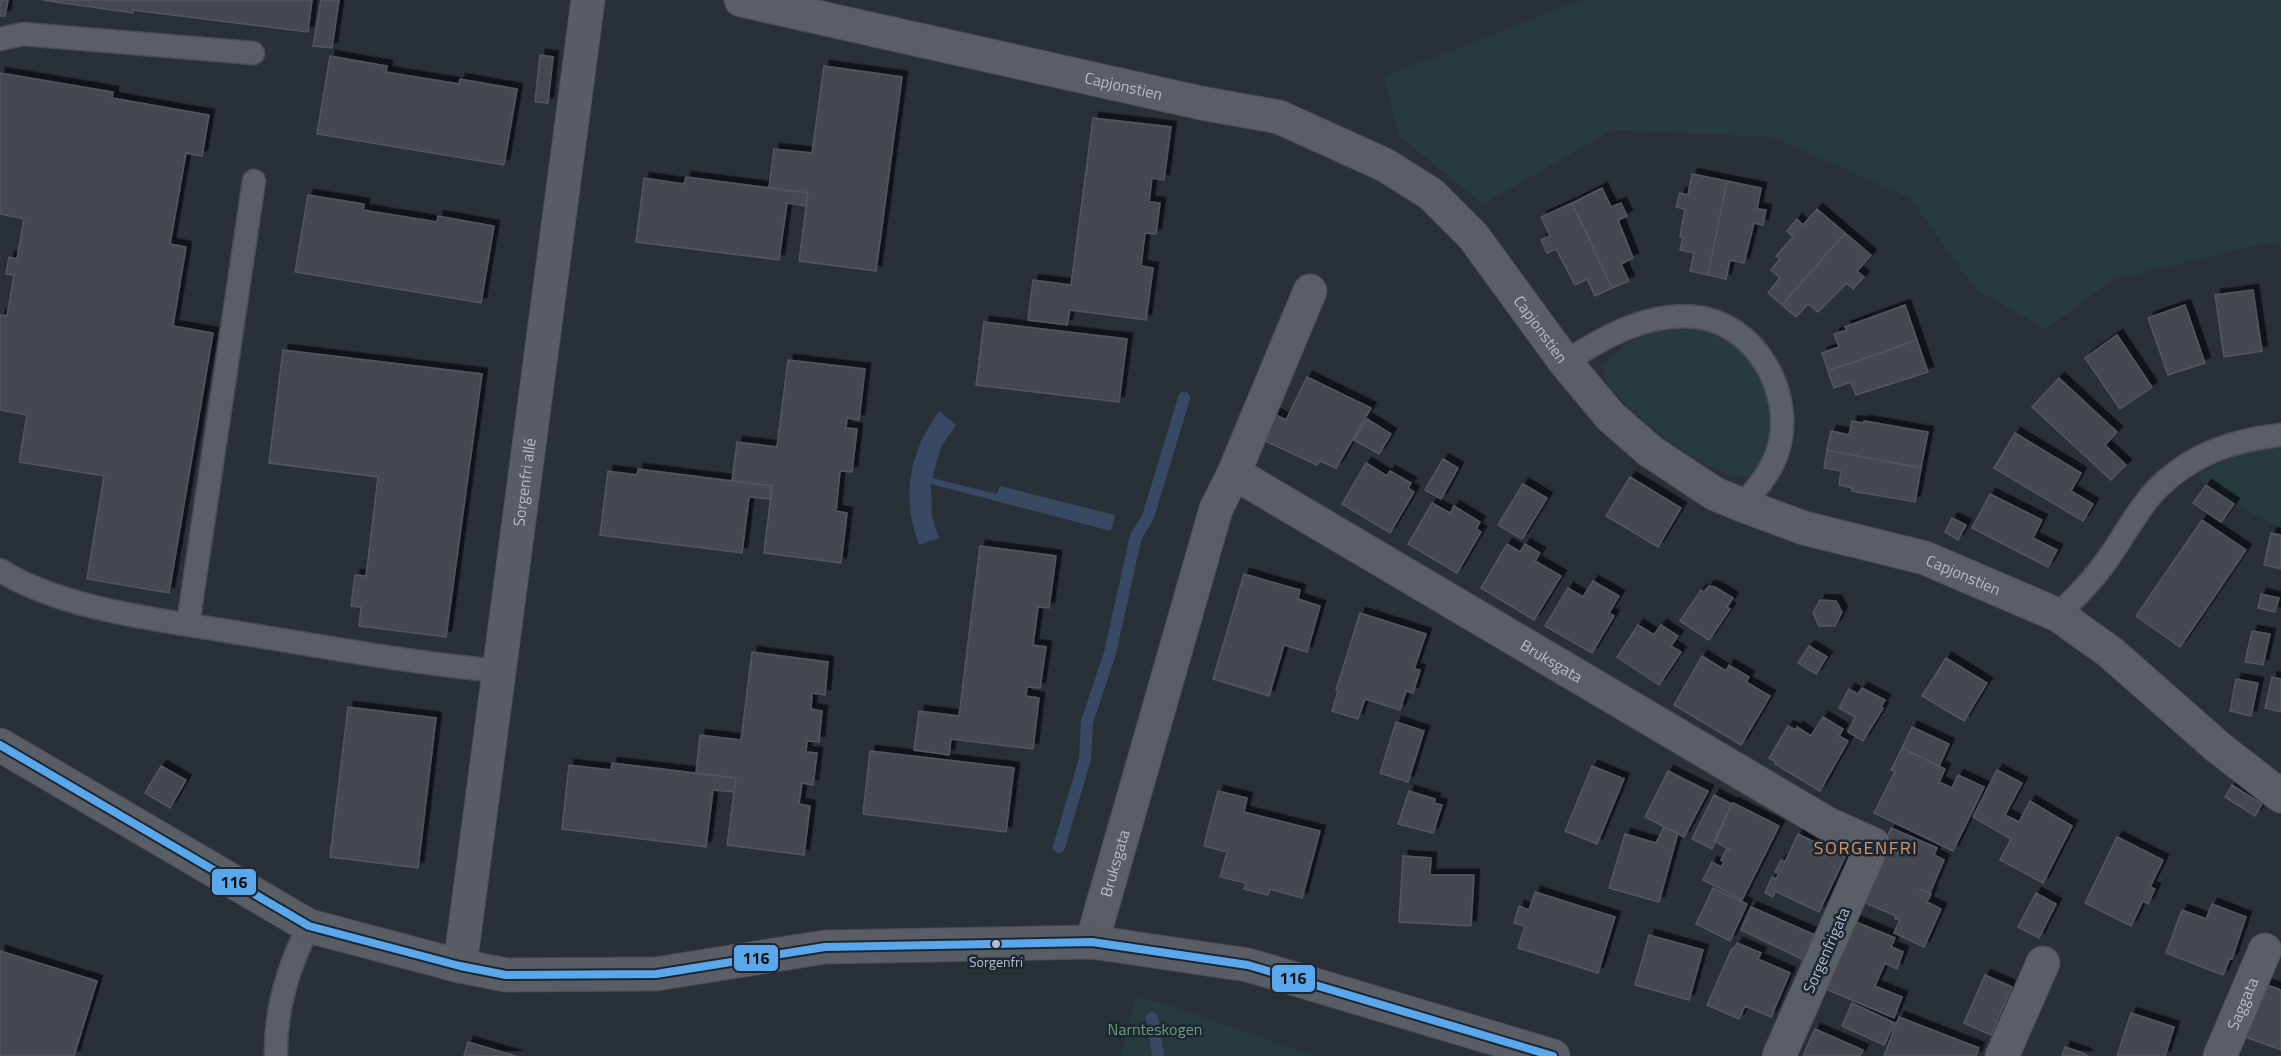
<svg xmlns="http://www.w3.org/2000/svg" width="2281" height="1056" viewBox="0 0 2281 1056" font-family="'Titillium Web',sans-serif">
<defs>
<filter id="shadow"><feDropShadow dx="5.5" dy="-5.5" stdDeviation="0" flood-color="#0009"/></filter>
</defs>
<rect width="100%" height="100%" fill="#2a3038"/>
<!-- green -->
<path fill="#273a3e" d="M1582,0H2281V246L2263,243L2112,280L2046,329L1975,289L1910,198L1773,137L1613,130L1483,204L1400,137L1384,77Z
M1674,329C1688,329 1702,329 1716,334C1772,354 1786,433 1752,476C1717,485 1635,417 1613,390C1607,383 1604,374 1603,365C1622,341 1645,334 1674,329Z
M2281,448V528L2234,504L2196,476C2222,459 2250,449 2281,448Z
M1135,998L1163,1003L1313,1056H1120Z"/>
<!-- water -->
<path fill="#384963" d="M939,411L956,425L941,447L932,478L997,494L1000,486L1115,515L1111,531L931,484L932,517L939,538L919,545C901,497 909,453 939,411Z"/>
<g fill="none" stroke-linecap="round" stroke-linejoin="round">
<!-- stream -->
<path stroke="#384963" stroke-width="12" d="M1059,847L1085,759L1087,722L1110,653L1136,536L1148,517L1184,398
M1152,1018L1158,1056"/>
</g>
<!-- building -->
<path fill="#444950" stroke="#52575f" stroke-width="1.5" filter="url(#shadow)" d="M0,0H8L5,16H0Z
M42,0H312L308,32L133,10V13Z
M321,0H339L332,48L313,46Z
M540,55L553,57L548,103L535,102Z
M330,56L387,66L386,72L459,84L460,79L517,89L504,165L317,134Z
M824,66L902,77L876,271L799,261L808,193L769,188L774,149L812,153Z
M0,73L113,92L112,98L209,115L202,156L186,153L170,244L186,247L173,326L213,333L169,593L87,579L104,476L19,462L27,415L0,410V315L7,316L14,275L6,274L9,257L17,259L24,219L0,214Z
M1093,118L1171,127L1164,180L1152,178L1149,202L1160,203L1156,234L1145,233L1141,266L1153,268L1146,320L1070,310L1067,325L1028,320L1033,280L1071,285Z
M1692,174L1727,181L1708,275L1690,271L1694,253L1680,250L1683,237H1680L1685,209L1676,207L1680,193L1688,195Z
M686,177L808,193L806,206L787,203L779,260L636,242L644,178L684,184Z
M1727,181L1761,188L1757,209L1766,210L1763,225L1754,223L1744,263L1730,260L1726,279L1708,275Z
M1602,188L1611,207L1621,203L1627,216L1618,220L1633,258L1621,264L1629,281L1612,288L1572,203Z
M308,195L364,204L363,210L437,222L438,216L494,226L481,303L295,272Z
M1572,203L1612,288L1595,296L1587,279L1575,285L1556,249L1547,253L1541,240L1550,236L1541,217Z
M1817,209L1845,233L1782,305L1768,293L1780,278L1771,270L1780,259L1776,256L1793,237L1787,231L1797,219L1803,225Z
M1845,233L1871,255L1857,271L1864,277L1853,289L1847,283L1818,312L1808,304L1796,317L1782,305Z
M2253,290L2262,351L2224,357L2215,295Z
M1905,305L1917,340L1828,371L1822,353L1839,347L1834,334L1847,330L1845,327Z
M2185,305L2205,363L2168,375L2148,318Z
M984,322L1127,339L1119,402L976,385Z
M2117,335L2152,387L2120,409L2085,358Z
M1917,340L1928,372L1856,395L1851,382L1834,388L1828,371Z
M283,350L482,374L446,637L359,626L361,607L351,606L355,575L366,576L378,477L269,463Z
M788,360L865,369L859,420L847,418L846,428L857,429L852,472L840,471L836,511L847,513L841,563L764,553L772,486L732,481L737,442L777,447Z
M1307,377L1371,408L1336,468L1320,461L1317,465L1263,440L1274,414L1286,420Z
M2059,378L2117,432L2105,445L2126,465L2111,480L2032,407Z
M1367,419L1391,434L1379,454L1354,440Z
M1852,421L1864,423V421L1928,432L1921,468L1827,450L1831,431L1849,435Z
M2015,433L2081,473L2071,491L2093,504L2083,521L1994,468Z
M1827,450L1921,468L1915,502L1852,491V488L1839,485L1841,471L1824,468Z
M1443,459L1458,468L1441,499L1425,490Z
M1366,463L1387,476L1390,471L1411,483L1408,488L1414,492L1390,533L1342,504Z
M638,469L772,486L771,499L749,497L742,553L600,535L608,471L637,475Z
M1630,477L1681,508L1658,547L1606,516Z
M1523,484L1547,498L1522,539L1498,525Z
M2206,485L2234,504L2221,522L2193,503Z
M1990,494L2042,520L2033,538L2057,550L2048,567L1972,528Z
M1432,503L1450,513L1454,506L1480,522L1476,529L1481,532L1457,573L1408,544Z
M1952,518L1966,525L1958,540L1945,532Z
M2202,520L2246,550L2180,647L2136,616Z
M2271,533L2281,535V569L2264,565Z
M1507,544L1520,552L1525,544L1540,553L1535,561L1561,576L1534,620L1481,588Z
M980,546L1056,556L1049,608L1038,607L1033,645L1046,647L1040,688L1027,687L1026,696L1039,698L1033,749L951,739L949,755L914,750L919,711L959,716Z
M1244,574L1300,590L1298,599L1320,606L1307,652L1284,645L1269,696L1213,679Z
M1593,581L1619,596L1609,613L1614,616L1592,653L1545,626L1568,588L1583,597Z
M1709,586L1715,587L1733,598L1727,607L1730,609L1709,640L1680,621L1701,590L1704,592Z
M2261,594L2279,598L2275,612L2258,608Z
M1820,600L1836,601L1842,612L1835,626H1819L1813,613Z
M1360,613L1426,634L1414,669L1420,670L1413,693L1406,691L1400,710L1365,699L1358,719L1332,711L1338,691L1336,690Z
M1638,625L1654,635L1661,625L1678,636L1671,646L1681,652L1659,685L1617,657Z
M2252,631L2270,634L2263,665L2245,662Z
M1809,646L1827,657L1816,674L1798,663Z
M752,652L828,662L825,695L812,693L811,709L822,711L819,742L807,741L806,752L817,753L813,785L802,783L799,804L810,806L804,855L727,845L736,778L696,773L700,735L741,740Z
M1702,656L1726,671L1729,665L1749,677L1746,682L1770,696L1741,745L1674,705Z
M1946,658L1987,683L1964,721L1922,696Z
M2272,677L2281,679V712L2265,708Z
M2236,679L2258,683L2251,716L2230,711Z
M1862,688L1885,700L1881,707L1883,708L1863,741L1848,732L1855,717L1839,708L1849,689L1858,694Z
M348,707L436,718L418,868L330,857Z
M1823,717L1843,729L1839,736L1848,741L1820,791L1775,764L1776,762L1769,758L1788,726L1796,730L1797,727L1811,736Z
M1396,722L1424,731L1408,782L1380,773Z
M1912,727L1949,744L1939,766L1902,748Z
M1902,748L1945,769L1939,782L1952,788L1958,775L1984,787L1953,851L1874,813L1895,771L1891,770Z
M870,751L1014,768L1006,832L863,814Z
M612,763L736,778L734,792L713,790L706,847L562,829L569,765L611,770Z
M161,766L186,780L170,808L145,793Z
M1592,766L1624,779L1597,844L1565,831Z
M1997,770L2022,783L2005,815L2019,822L2030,801L2072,826L2043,883L2000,860L2011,839L1973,817Z
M1668,771L1708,791L1684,837L1645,817Z
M2232,785L2262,804L2255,816L2225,797Z
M1218,791L1247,798L1244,812L1320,831L1302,898L1270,889L1268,895L1244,889L1246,883L1220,877L1227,852L1204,846Z
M1409,791L1435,799L1434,803L1442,805L1433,833L1398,824Z
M1714,795L1732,804L1712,849L1692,839Z
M1733,803L1779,826L1742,900L1703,880L1712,862L1721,867L1724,862L1721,860L1726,850L1729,852L1730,850L1714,841Z
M1664,827L1678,833L1659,902L1609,888L1625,834L1656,843Z
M1891,828L1937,848L1934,855L1944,860L1930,893L1919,889L1931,894L1927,902L1941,909L1924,947L1894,933L1900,920L1895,919L1896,916L1859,900Z
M1798,834L1845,857L1819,912L1775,891L1773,897L1765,893L1772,877L1776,879L1779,874L1775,872L1781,860L1785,862Z
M2117,837L2163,860L2150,887L2155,889L2148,904L2143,901L2131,926L2085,903Z
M1403,856L1431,858L1430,875H1474L1471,926L1399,922Z
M1713,888L1747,904L1730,941L1696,924Z
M1535,892L1615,917L1598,973L1518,948L1525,926L1514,923L1519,906L1529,910Z
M2036,893L2056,904L2039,938L2018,927Z
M2212,904L2246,917L2232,959L2230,958L2223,975L2166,953L2182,910L2206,919Z
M1751,907L1815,935L1804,960L1741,930Z
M1851,920L1895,938L1891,947L1903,952L1897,969L1885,963L1875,986L1902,997L1894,1018L1826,989Z
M1649,935L1703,950L1689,1000L1635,985Z
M1737,943L1761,953L1758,959L1790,973L1771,1017L1745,1006L1739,1019L1707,1005L1732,948L1734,949Z
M0,951L97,981L74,1056H0Z
M1985,975L2012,987L1991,1035L1964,1023Z
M2262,983L2281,990V1050L2243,1036Z
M1852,1003L1895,1023L1884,1045L1842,1026Z
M2131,1013L2174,1027L2165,1056H2117Z
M1899,1017L1979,1048L1976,1056H1884Z
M1815,1029L1863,1050L1860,1056H1803Z
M468,1042L516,1056H464Z
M2065,1047L2083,1053L2087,1056H2062Z"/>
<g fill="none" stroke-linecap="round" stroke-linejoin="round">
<defs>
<path id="lane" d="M0,39L23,34L253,53
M1565,362C1604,337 1647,312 1696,317C1754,323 1792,389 1780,443C1774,469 1759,486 1742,505
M0,570C64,611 171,621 246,634C330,648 414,663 499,671
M2058,615C2076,597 2093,580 2107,560C2123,538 2136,512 2154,492C2189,455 2232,440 2281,435
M188,624L254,181
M276,1056C275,1009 288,967 309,926"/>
<g id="street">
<path id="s1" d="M741,0L1201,103L1279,117L1385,165L1431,194L1473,236L1565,362L1610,416L1650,451L1715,494L1742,505L1804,528L1925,558L2058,615L2110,652L2219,748L2281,796"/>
<path id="s2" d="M1234,473L1828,824L1873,844L1779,1056"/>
<path id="s3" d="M1092,942L1216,509L1234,473L1310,291"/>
<path d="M2002,1056L2043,963"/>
<path id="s4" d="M2220,1056L2265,950"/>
</g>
<g id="secondary">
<path d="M0,745L309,926L460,966L506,975L656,974L825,947L1092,942L1248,965L1553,1056"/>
<path id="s5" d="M460,966L588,0"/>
</g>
</defs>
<!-- lane casing -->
<use href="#lane" stroke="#484c53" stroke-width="25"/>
<!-- street casing -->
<use href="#street" stroke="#484c53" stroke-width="35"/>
<!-- secondary casing -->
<use href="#secondary" stroke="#484c53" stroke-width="35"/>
<!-- lane -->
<use href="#lane" stroke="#5a5e66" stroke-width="22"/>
<!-- street -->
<use href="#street" stroke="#5a5e66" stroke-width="33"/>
<!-- secondary -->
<use href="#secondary" stroke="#595d64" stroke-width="33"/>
<defs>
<path id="bus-1" d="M0,745L309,926L460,966L506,975L656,974L825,947L1092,942L1248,965L1553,1056"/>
</defs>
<!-- bus-1 casing -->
<use href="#bus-1" stroke="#1d2633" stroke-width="12"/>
<!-- bus-1 -->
<use href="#bus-1" stroke="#5aa8eb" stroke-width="8"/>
</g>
<!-- markers -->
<circle fill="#b4bcc9" stroke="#1d2633" stroke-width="2" cx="996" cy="944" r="5"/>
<g text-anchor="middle" stroke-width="5" stroke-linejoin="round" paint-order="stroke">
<!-- bus labels -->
<g font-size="14" fill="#b4bcc9" stroke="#1d2633">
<text x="996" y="967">Sorgenfri</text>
</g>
<!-- street labels -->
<g font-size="16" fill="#b4bcc9" stroke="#1d2633">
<text dy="6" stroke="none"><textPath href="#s1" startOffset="392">Capjonstien</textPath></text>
<text dy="6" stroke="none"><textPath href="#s1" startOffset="896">Capjonstien</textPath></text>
<text dy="6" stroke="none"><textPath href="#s5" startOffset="488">Sorgenfri allé</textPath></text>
<text dy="6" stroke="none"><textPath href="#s1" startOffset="1400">Capjonstien</textPath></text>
<text dy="6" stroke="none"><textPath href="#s2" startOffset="369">Bruksgata</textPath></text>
<text dy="6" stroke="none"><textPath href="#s3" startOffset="82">Bruksgata</textPath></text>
<text transform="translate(1826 950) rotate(-66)" y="6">Sorgenfrigata</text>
<text dy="6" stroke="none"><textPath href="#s4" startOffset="57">Saggata</textPath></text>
</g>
<!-- park labels -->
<g font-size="16" fill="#6b9a76" stroke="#1d2633">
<text x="1155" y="1035">Narnteskogen</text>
</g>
<!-- neighbourhood labels -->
<g font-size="18" letter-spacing="1.5" fill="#d59563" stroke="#1d2633">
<text x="1866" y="854">SORGENFRI</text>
</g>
</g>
<g stroke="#1d2633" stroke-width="2">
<rect x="211" y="868" width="46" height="28" rx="6" fill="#5aa8eb"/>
<rect x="733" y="944" width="46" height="28" rx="6" fill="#5aa8eb"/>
<rect x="1271" y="964" width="45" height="29" rx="6" fill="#5aa8eb"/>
</g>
<g font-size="16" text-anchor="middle" font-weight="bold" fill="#111">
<text x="234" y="888">116</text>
<text x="756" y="964">116</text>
<text x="1293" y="984">116</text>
</g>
</svg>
